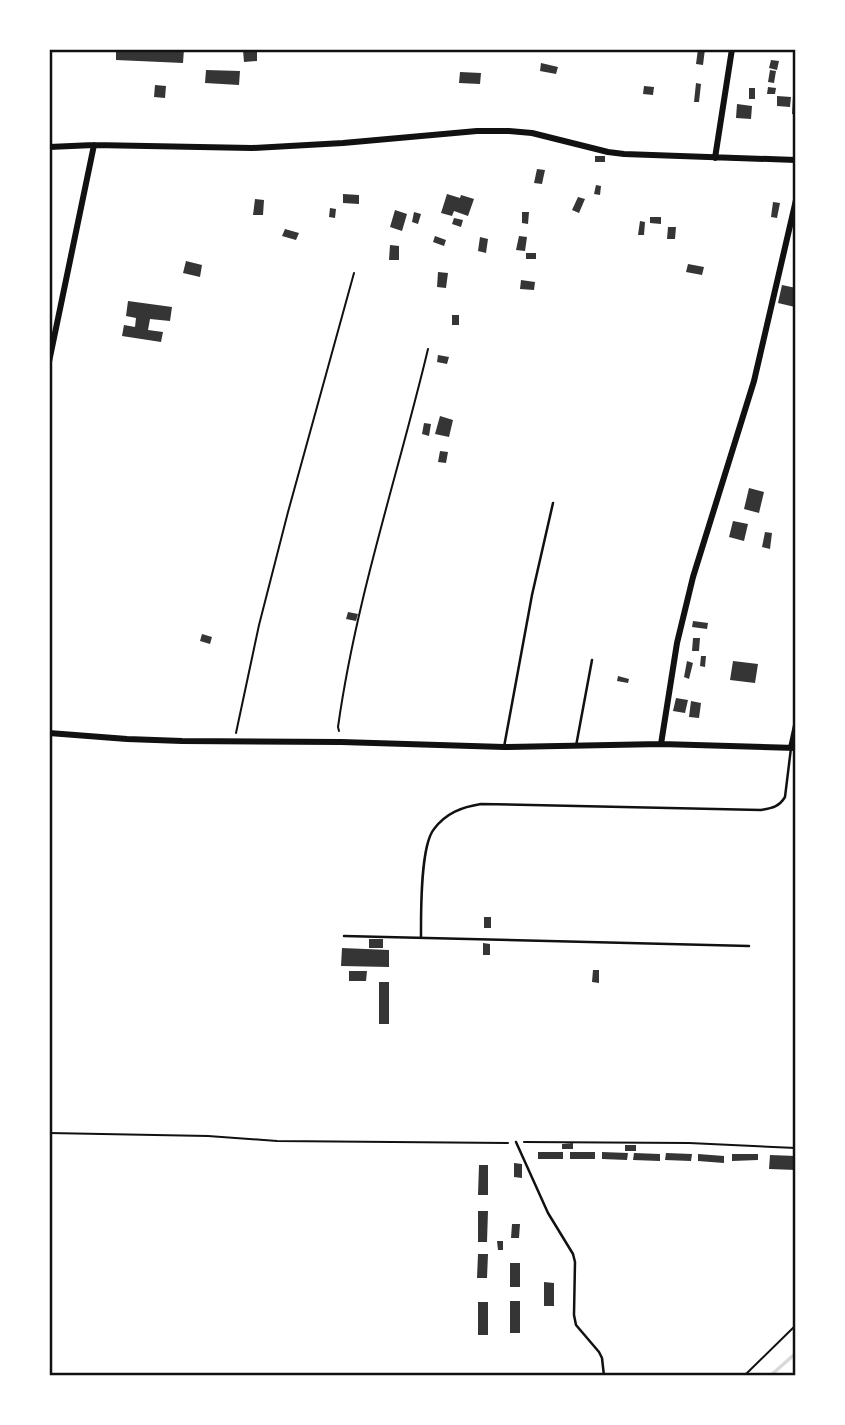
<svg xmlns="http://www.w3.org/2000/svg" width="845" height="1425" viewBox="0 0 845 1425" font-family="'Titillium Web',sans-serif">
<rect width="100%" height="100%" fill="#fff"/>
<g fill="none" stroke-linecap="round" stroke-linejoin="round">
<!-- stream -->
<path stroke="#d9d9d9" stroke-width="3.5" d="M770,1376L796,1353"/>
</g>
<!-- building -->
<path fill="#353535" d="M116,49H184L183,63L116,60Z
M698,49H705L703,65L696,64Z
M243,50H257V61L244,62Z
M771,60L779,61L777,70L769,68Z
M541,63L558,67L556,74L540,71Z
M206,70L240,71L239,85L205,83Z
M770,70L776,71L774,83L768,82Z
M460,72L481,73L480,84L459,83Z
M696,83L701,84L699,102H694Z
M155,85L166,86L165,98L154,97Z
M644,86L654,87L653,95L643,94Z
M768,87L776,88L775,94H767Z
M749,88H755V99H749Z
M777,96L791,97L790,107L777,106Z
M793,96L796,97V115L792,114Z
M737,104L752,106L751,119L736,118Z
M595,156H605V162H595Z
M537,169L545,170L542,184L534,183Z
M596,185L601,186L600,195L594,194Z
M343,194L359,195V204L343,203Z
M447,194L460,198L461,195L474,199L468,216L454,211L452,216L441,213Z
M578,197L585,199L579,213L572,210Z
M255,199L264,200L263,215H253Z
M773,202L780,203L777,218L771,217Z
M330,208L336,209L335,218L329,217Z
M395,210L407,214L402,231L390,227Z
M414,212L421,214L418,224L412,222Z
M522,212H529L528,224L522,223Z
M650,217H661V224L650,223Z
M454,218L463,220L461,227L452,224Z
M640,221L645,222L644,235H638Z
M668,227H676L675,239H667Z
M285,229L299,233L296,240L282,236Z
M435,236L446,240L444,246L433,242Z
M519,236L527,237L525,251L516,250Z
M480,237L488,239L486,253L478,251Z
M390,245L399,246V260H389Z
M526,253H536V259H526Z
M186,261L202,265L200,277L183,273Z
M688,264L704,267L702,275L686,272Z
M438,272L448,273L446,288L437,287Z
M521,280L535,282L534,290L520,289Z
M782,285L796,288L795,307L778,303Z
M128,301L172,307L170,321L150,319L148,330L163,332L161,342L122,336L124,325L135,327L136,318L126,316Z
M452,315H459V325H452Z
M438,355L449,357L447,364L437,362Z
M440,416L453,420L449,437L435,434Z
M424,423L431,424L429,436L422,434Z
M440,451L448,452L446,463L438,462Z
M749,488L764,492L759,513L744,509Z
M733,521L748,524L744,541L729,537Z
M765,532L772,533L770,549L762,547Z
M348,612L358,614L356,621L346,619Z
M693,621L708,623L707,629L692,627Z
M202,634L212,637L210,644L200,641Z
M693,638H700L699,651H692Z
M701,656H706L705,667L700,666Z
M687,661L693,663L689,679L684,677Z
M733,661L758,664L755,683L730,680Z
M618,676L629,679L628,683L617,681Z
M676,698L688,700L685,713L673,711Z
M691,701L701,703L699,718L689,717Z
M484,917H491V928H484Z
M369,939H383V948H369Z
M483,943L490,944V955H483Z
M342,948L389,950V967L341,966Z
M593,970H599V983L592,982Z
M349,971H367L366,981H349Z
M379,982H389V1024H379Z
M573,1143V1149H562V1144Z
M625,1145H636V1151H625Z
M538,1152H563V1159H538Z
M570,1152H595V1159H570Z
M602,1152L628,1153L627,1160L602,1159Z
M634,1153L660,1154V1161L633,1160Z
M666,1153L692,1154L691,1161L665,1160Z
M698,1154L724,1156V1163L698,1161Z
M732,1154H758V1160L732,1161Z
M770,1155L796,1156V1170L769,1169Z
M514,1163L522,1164V1178L514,1177Z
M479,1165H488V1195H478Z
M478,1211H488L487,1242H478Z
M512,1224H520L519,1238H511Z
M497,1241H503V1250H498Z
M478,1254H488L487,1278H477Z
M510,1263H520V1287H510Z
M544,1282L554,1283V1306H544Z
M510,1301H520V1333H510Z
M478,1302H488V1335H478Z"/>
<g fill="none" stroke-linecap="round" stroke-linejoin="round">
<!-- path -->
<path stroke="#111" stroke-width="2" d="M339,731L338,727C356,598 398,475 428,349
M236,733L259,625L288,512L354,273
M49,1133L208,1136L277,1141L508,1143
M524,1142L689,1143L796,1148
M742,1376L747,1373L796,1325"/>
<!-- service -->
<path stroke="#111" stroke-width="2.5" d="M576,746L592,660
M504,747L532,595L553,503
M344,936L749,946
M421,938C421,915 420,846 434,829C446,813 462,807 481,804L761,810C772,808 779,807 785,797L791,748
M516,1142L548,1213L573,1254L575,1262L574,1315L576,1325L599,1352L602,1358L604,1376"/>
<!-- minor -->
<path stroke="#111" stroke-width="6" d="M49,147L94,145L252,148L343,143L477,131H509L532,133L608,152L624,154L796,160
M715,158L732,49
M49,362L94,145
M49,733L127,739L182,741L341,742L504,747L661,744L796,748
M661,744L677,643L693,577L754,381L796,200
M791,748L796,725"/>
</g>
<!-- border -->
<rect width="845" height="1425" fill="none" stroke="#ffffff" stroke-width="102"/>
<rect x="51" y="51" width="743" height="1323" fill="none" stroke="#111" stroke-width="2.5"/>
</svg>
